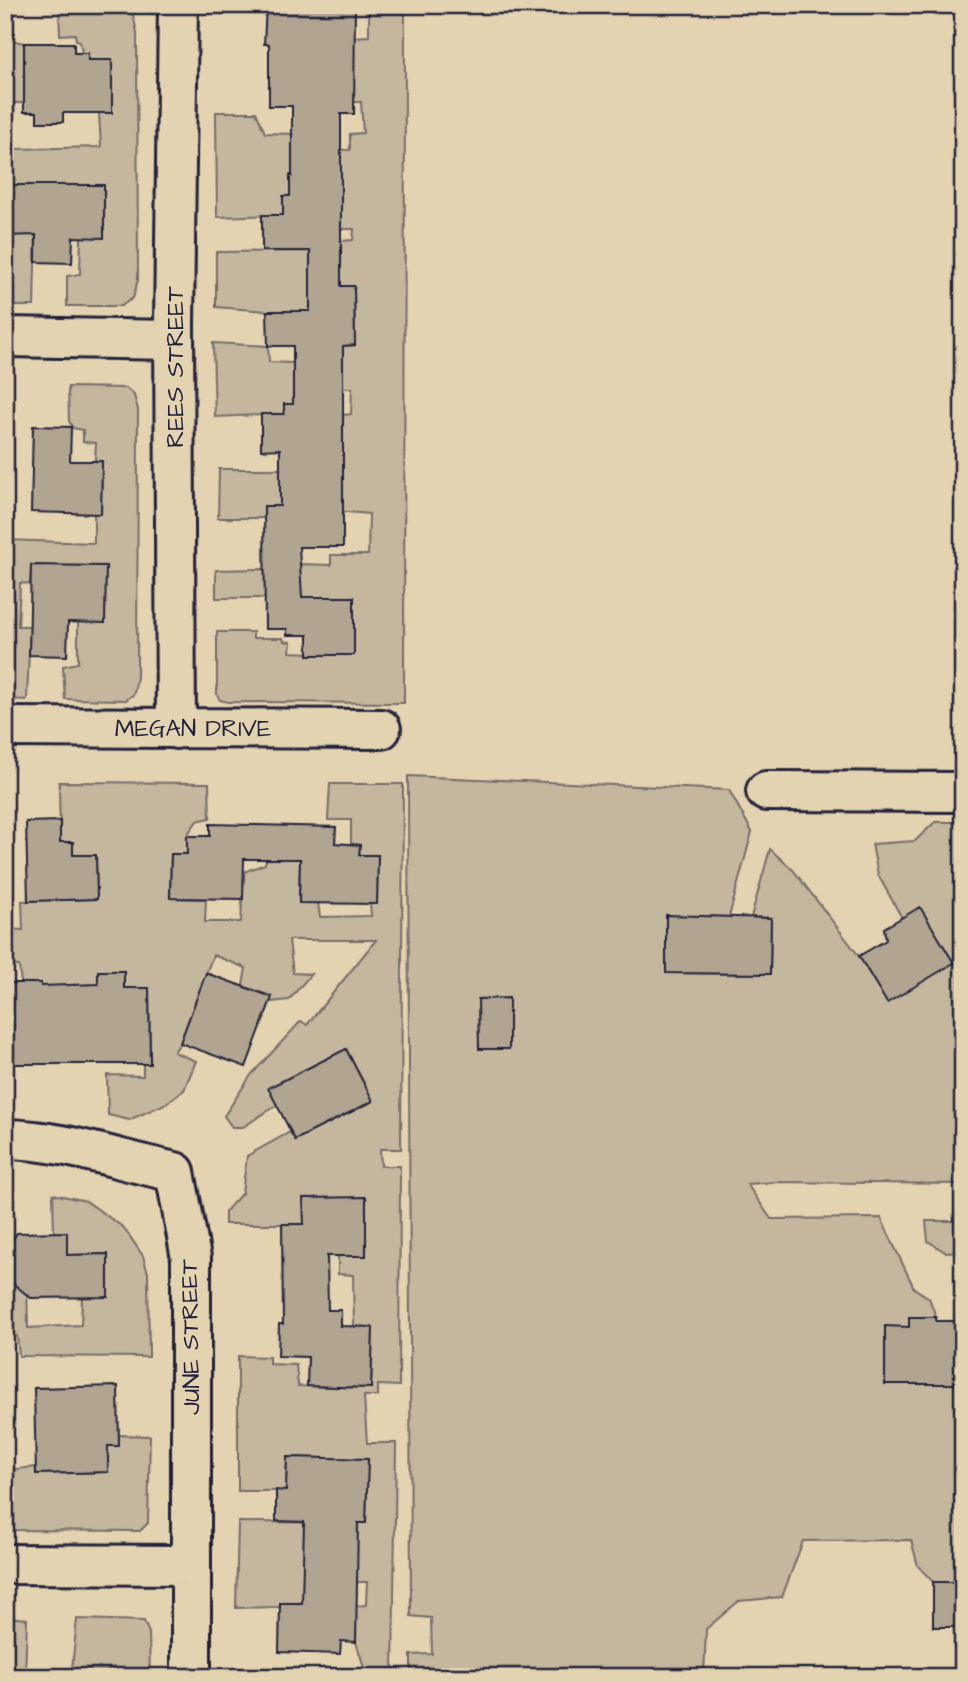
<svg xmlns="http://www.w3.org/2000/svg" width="968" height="1682" viewBox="0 0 968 1682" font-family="'Architects Daughter',sans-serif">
<rect width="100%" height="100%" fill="#e4d3b0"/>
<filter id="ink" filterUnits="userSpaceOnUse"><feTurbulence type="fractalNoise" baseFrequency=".0143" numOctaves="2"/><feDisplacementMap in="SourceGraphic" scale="14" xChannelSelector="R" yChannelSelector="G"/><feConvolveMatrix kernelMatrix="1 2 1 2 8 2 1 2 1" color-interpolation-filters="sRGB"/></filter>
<g filter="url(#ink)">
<!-- green -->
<path fill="#c5b79d" stroke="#746c6c" stroke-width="2" d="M5,5H11V40L24,43V103H14L15,149L101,147L99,113L112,112V61L88,60L82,53L80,41L76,40L75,34L60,35L59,5H128L131,7L137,32L138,280L133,298L121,306H67V276L80,274L81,237H104V185H37L34,306H5V236H10L9,185H5Z
M355,5H405L404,703L228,702L220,700L217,695V632H253V638H283L284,641L291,642L290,652L354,655V598H216V570L264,569L265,573H300V564L331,565V555H368L369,514L280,506H264V518H218L219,469H323L322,449H343V415L351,414L352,388H294L293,404H284V414L215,417L213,343L268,346L269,362L336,365V346L355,345L354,286H310V311H267L216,307V252L340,251L341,241L353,240L354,229H341V176H291L290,196L283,215L217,217L216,112H256L265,133L292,134L293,149L350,150V134L363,133L361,102H354V37L369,36V10L355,9Z
M68,387L126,388L134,395L138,410L137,677L134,694L126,700L65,699L63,666L78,663V622L31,565L30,584L20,583L18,626H30L27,700L5,699V540L94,543V514H101L102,462L95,461L96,443L83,442V430L73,428L69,421Z
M408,776L729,790L752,832L729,917L667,916L666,973L770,974L771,918L751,917L770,849L794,871L859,956L887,1002L902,918L878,875L872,844L915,841L935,822H963V1184L776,1182L747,1184L771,1219L881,1218L914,1288L929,1298L936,1317L909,1327H886L963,1384V1582H933L918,1566L911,1540L803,1541L782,1597L739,1601L706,1629L704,1677H411V1655L432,1654L431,1618L411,1616Z
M59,782L209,783L210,818L197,821L187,835V854L171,855L170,898L206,899L205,922H241L244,872L265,864L267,856L300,859L299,902L318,903L320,917L371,916L370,904L377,903L378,855H359L360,845L351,844V820H328L330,784H403L401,1149H380L381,1166H400L399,1386L378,1385V1396H364L367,1443H396L393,1677H363V1664L356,1642V1606L366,1605L367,1582H357V1561L302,1603H281L280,1607L236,1608L238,1522L366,1523L367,1459L287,1457L286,1491H238V1356L269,1357V1364L296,1365L298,1386L371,1388L373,1328L354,1327L353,1275L338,1274V1256H366V1198H304V1224H225V1212L242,1193L247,1156L290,1132L295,1140L373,1101L346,1049L287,1079L277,1105L243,1127H232L224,1116L251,1075L301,1021L307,1025L376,940H289L293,973L311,974L289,1000L270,1002L271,996L243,986L246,968L213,955L180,1043L174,1052L196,1061L184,1090L165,1104L129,1120L108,1115L107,1075L143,1076V1064H150L149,988H124L123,971H98V984L42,1053L41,984L21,983L19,966H5V929L23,930L22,901L97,899L96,856L72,855V842H60Z
M53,1194L86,1201L124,1228L143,1256L148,1273L149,1357L19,1356L17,1336L5,1337V1266L6,1278L13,1284L27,1283L28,1328L81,1325L82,1297L108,1296L107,1254L67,1255V1232L54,1233Z
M926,1221H963V1251L945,1252L928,1241Z
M5,1389L7,1470L36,1467V1474L107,1472L108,1446L119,1435L150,1436L148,1523L140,1531L5,1530Z
M5,1617L27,1619L25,1677H12V1666L5,1665Z
M77,1619L144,1621L149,1633L150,1677H121V1670L72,1669Z"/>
<!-- building -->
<path fill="#b1a591" stroke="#22223b" stroke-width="2" d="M310,5H355L354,114H341V286H354L355,345L343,346V547H299L302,597H354V655H308V635H287V629H265L264,506H280V449L261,450V414H284V404H293V346H268L267,311H310V251H262V215H283V196H290V175L292,176V106H269V44H264L266,6Z
M24,43H74V53H88V60H112V113H63V122H37V112H24Z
M5,185H104V238L73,237L72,263L36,262V235L5,236Z
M33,426L71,427L70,461H102L101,514L31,512Z
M31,565L106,566L105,623L68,622L67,656L29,655Z
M60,821V842H73V855H96L97,899L28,901L26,822Z
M210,824L336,827L335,843L360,845L359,855H378L377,904L299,903L300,859H244L243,899L170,898L171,854H187V836H210Z
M920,907L954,963L887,1003L859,956L886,940L884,928Z
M666,915L771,918L770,974L666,973Z
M98,971H124V988H149L150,1064H5V983H41V986L98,984Z
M206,973L272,997L246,1067L180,1043Z
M509,998V1049H479L478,999Z
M346,1049L373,1101L295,1140L268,1088Z
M366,1197V1256H327L328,1310H341V1326L373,1327L371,1388L307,1386L308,1357L278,1356L279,1324H283L282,1224H304L303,1198Z
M67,1232V1255L108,1254V1297L31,1298L6,1278L5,1250L17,1233Z
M909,1317H936V1321H963V1384H885V1326L909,1327Z
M118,1386L119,1446H108V1472L36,1474L34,1388Z
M287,1457L368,1459L366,1523H358L356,1642L341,1641L340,1654L279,1652L280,1603H302L304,1522L276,1521V1490L286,1491Z
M933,1582H963V1627H933Z"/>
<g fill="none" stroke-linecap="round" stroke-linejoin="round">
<defs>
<path id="minor" d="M5,337L174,340
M5,727L381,729
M176,729L174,325L178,5
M766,791L963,792
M5,1139C65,1140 117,1160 175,1172L191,1258V1677
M5,1564L191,1565"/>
</defs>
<!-- minor casing -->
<use href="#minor" stroke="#22223b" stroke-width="44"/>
<!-- minor -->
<use href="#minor" stroke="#e4d3b0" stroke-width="38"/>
</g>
</g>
<g text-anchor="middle" stroke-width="5" stroke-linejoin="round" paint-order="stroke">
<!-- street labels -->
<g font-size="24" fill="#22223b" stroke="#e4d3b0">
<text transform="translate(175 367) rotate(-90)" y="8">REES STREET</text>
<text x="193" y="736">MEGAN DRIVE</text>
<text transform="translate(190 1337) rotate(-91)" y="8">JUNE STREET</text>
</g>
</g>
<!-- margin -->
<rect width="968" height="1682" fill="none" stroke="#e4d3b0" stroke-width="28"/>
<rect x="14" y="14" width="940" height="1654" fill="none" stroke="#22223b" stroke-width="2.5" filter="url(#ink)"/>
</svg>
